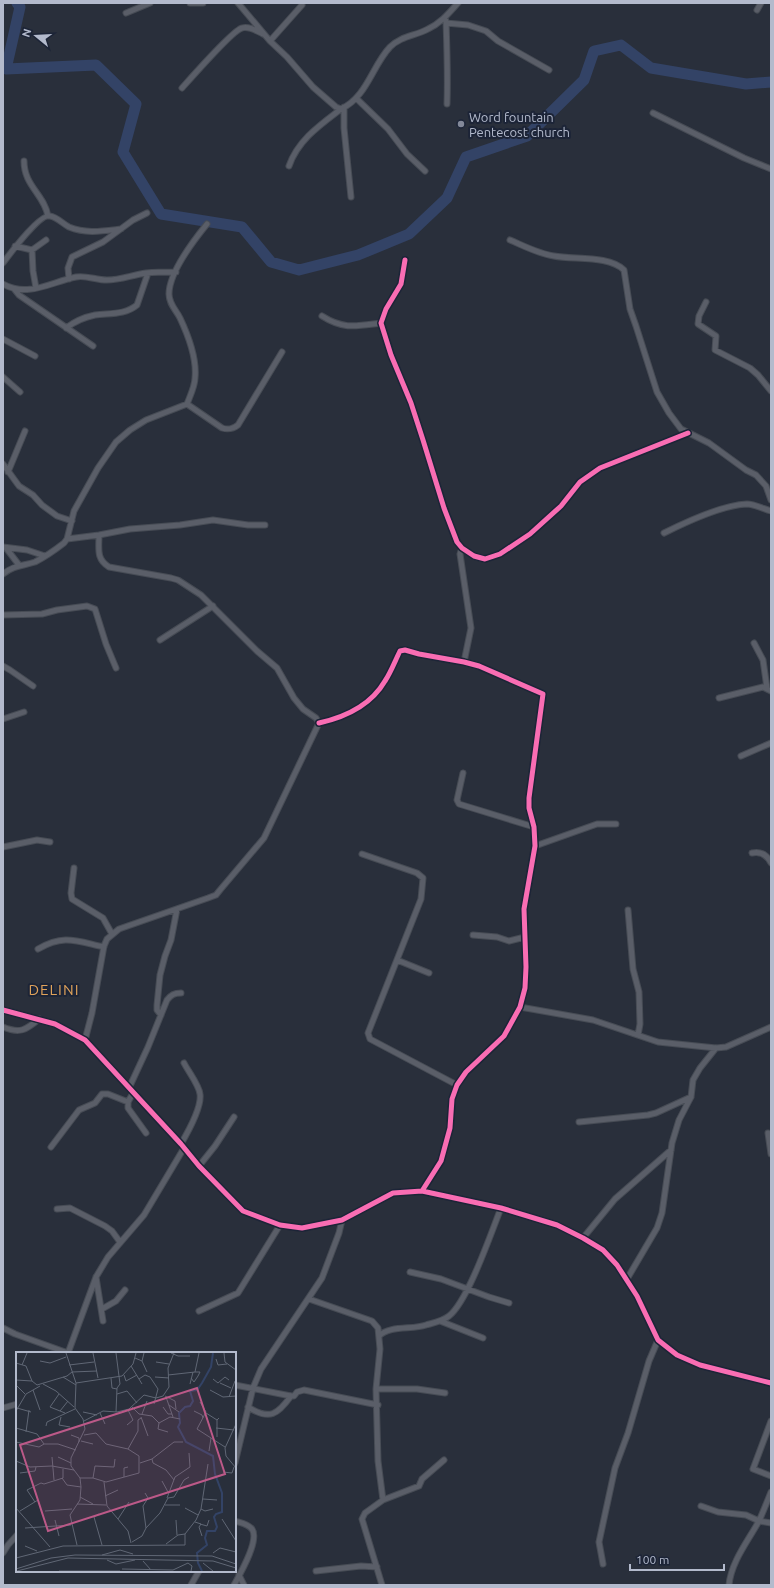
<svg xmlns="http://www.w3.org/2000/svg" width="774" height="1588" viewBox="0 0 774 1588" font-family="Ubuntu,sans-serif">
<rect width="100%" height="100%" fill="#292f3b"/>
<g fill="none" stroke-linecap="round" stroke-linejoin="round">
<!-- river -->
<path stroke="#334366" stroke-width="11" d="M17,3L20,7L6,69L96,65L136,104L123,152L161,214L242,227L271,262L299,270L358,255L409,234L447,198L466,157L527,136L584,80L594,51L621,45L651,68L746,84L771,82"/>
<defs>
<path id="street" d="M190,3H203
M238,3L270,41L287,57L313,87L336,107L341,109C367,97 372,66 390,47C401,36 415,36 428,29C441,23 449,13 458,3
M757,10L761,3
M126,13L150,3
M446,21C447,49 448,76 447,104
M446,23L468,25L486,31L498,41L549,70
M270,41L302,5
M182,88C191,78 233,30 242,28C249,26 257,31 263,34
M356,98L388,129L407,154L425,171
M344,107V128L351,197
M653,113L744,158L771,169
M24,161C24,186 44,194 48,216
M289,166C298,140 320,125 341,109
M510,240C524,246 539,254 554,256C574,260 609,255 624,270L630,309L636,326L657,392L669,413L681,429L709,443L746,470L756,475L766,486L771,500
M15,246L32,250L46,240
M32,250L33,271L36,288
M405,260L401,284L386,309L381,323L391,355L411,403L423,440L444,508L457,542L462,548L474,556L485,559L500,554L530,534L561,506L580,482L600,468L688,433
M3,263C9,255 40,213 50,216C57,217 63,224 69,227C86,234 103,231 121,229
M69,279L68,268L72,257L103,242L133,220L147,213
M3,284C28,298 51,282 76,277C86,275 96,280 107,280C120,280 132,275 146,273C156,272 166,272 176,272
M15,290L19,295L93,346
M706,302L699,316L698,324L716,336L715,350L750,368L758,375L771,391
M322,316C344,330 357,326 381,323
M66,328C74,322 85,317 95,315C110,313 125,315 137,305L148,273
M3,339L35,356
M3,377L20,392
M187,404L222,428C229,430 233,429 238,425L282,352
M3,464L19,486L33,495L42,505L57,516L72,521
M8,472L25,431
M664,533C686,522 723,505 747,504C754,504 764,509 771,511
M67,539L99,535L130,529L180,525L213,520L248,525H265
M3,547L27,550L45,556
M6,548L19,565
M462,548L460,554L471,628L464,662
M3,574C14,565 23,566 35,562C45,557 55,550 64,543L67,539L74,511L98,468L116,442L130,430L146,420L187,404C190,396 195,386 195,378C197,359 188,335 180,318C176,310 169,304 169,294C169,273 194,240 207,224
M3,615L42,614L57,610L87,606L95,609L106,644L116,668
M160,640L213,606
M754,643L763,660L767,688
M3,666L10,670L33,686
M719,698L763,687L771,691
M3,719L24,712
M319,723C346,717 371,705 385,681C391,672 395,661 400,651L405,650L419,654L464,662L479,666L543,694L529,798V808L534,827L535,846L524,909L526,967L525,988L520,1007L504,1036L466,1072L457,1085L452,1099L450,1128L441,1161L422,1191
M741,756L771,743
M463,773L457,800L459,804L534,827
M535,846L597,824H616
M3,847L37,840L50,842
M752,853C761,851 767,855 771,863
M362,854L417,873L423,878L421,899L368,1033L370,1039L457,1085
M74,868L71,893L72,899L103,918L112,934
M628,910L633,969L639,992L640,1024L638,1035
M473,935L497,937L509,941L525,937
M38,949C64,934 76,941 104,947
M397,960L429,973
M520,1007L593,1020L658,1042L716,1048L726,1047L771,1027
M3,1010L55,1024L85,1040L181,1144L199,1166L243,1211L280,1225L302,1228L342,1220L393,1193L422,1191L501,1208L557,1225L583,1238L603,1250L617,1265L637,1296L658,1340L677,1355L700,1365L771,1383
M161,1015L157,1010V1005L160,975L165,956L171,940L177,909
M3,1027C20,1034 26,1030 39,1019
M85,1040L92,1013L104,946L107,939L119,929L208,898L216,895L220,890L264,838L319,723L316,718L303,709L294,698L277,668L257,651L201,595L178,580L171,578L109,567C96,559 99,549 99,535
M129,1088L148,1047L167,1000C171,995 174,993 181,993
M133,1093L128,1102V1108L146,1133
M579,1122L648,1115L656,1113L691,1097
M768,1133L771,1154
M181,1144C188,1132 202,1107 200,1094C199,1085 188,1071 184,1063
M51,1147L79,1110L95,1103L102,1094H108L128,1102
M199,1166L215,1146L234,1117
M57,1209L70,1208L105,1226L112,1231L120,1242
M583,1238L615,1199L671,1150
M410,1272L441,1279L489,1297L509,1303
M96,1277L103,1321
M627,1279L657,1228L662,1213L672,1143L679,1120L691,1097L693,1080L700,1068L716,1048
M309,1299L372,1321L378,1328L380,1349L376,1389L378,1461L383,1500L365,1513L362,1519L382,1585
M102,1309L116,1301L125,1290
M199,1311L238,1293L280,1225
M440,1321L483,1338
M3,1328L15,1334L68,1353
M379,1336C390,1325 412,1330 426,1325C433,1323 443,1321 449,1316C468,1301 491,1233 501,1208
M68,1353L96,1277L108,1257L144,1215L184,1148
M235,1385L291,1396H294L297,1392L304,1390L378,1405
M376,1389H417L445,1393
M248,1407C270,1421 278,1414 291,1396
M3,1408L17,1404
M771,1421L753,1469L771,1476
M235,1463L253,1388L261,1369L322,1278L339,1233L342,1220
M383,1500L419,1486L422,1479L444,1460
M701,1506L718,1512L746,1515L759,1521L771,1523
M3,1553L8,1545L17,1535
M603,1564L599,1542L615,1468L628,1433L649,1361L658,1340
M316,1571L361,1566L377,1567
M239,1575L244,1585
M191,1585L199,1571
M234,1585C240,1574 260,1540 252,1529C248,1524 241,1523 235,1521
M729,1585C731,1562 748,1541 759,1521C763,1512 767,1502 771,1492"/>
</defs>
<!-- street casing -->
<use href="#street" stroke="#474c55" stroke-width="7"/>
<!-- street -->
<use href="#street" stroke="#5a5e68" stroke-width="5"/>
<defs>
<path id="cycleway" d="M405,260L401,284L386,309L381,323L391,355L411,403L423,440L444,508L457,542L462,548L474,556L485,559L500,554L530,534L561,506L580,482L600,468L688,433
M319,723C346,717 371,705 385,681C391,672 395,661 400,651L405,650L419,654L464,662L479,666L543,694L529,798V808L534,827L535,846L524,909L526,967L525,988L520,1007L504,1036L466,1072L457,1085L452,1099L450,1128L441,1161L422,1191
M3,1010L55,1024L85,1040L181,1144L199,1166L243,1211L280,1225L302,1228L342,1220L393,1193L422,1191L501,1208L557,1225L583,1238L603,1250L617,1265L637,1296L658,1340L677,1355L700,1365L771,1383"/>
</defs>
<!-- cycleway casing -->
<use href="#cycleway" stroke="#1c2437" stroke-width="8"/>
<!-- cycleway -->
<use href="#cycleway" stroke="#f96db3" stroke-width="5"/>
</g>
<!-- markers -->
<circle fill="#838999" stroke="#1c2437" stroke-width="1.5" cx="461" cy="124" r="4"/>
<g text-anchor="middle" stroke-width="4" stroke-linejoin="round" paint-order="stroke">
<!-- poi labels -->
<g font-size="13" fill="#b3bacc" stroke="#1c2437" text-anchor="start">
<text x="469" y="122">Word fountain<tspan x="469" dy="15">Pentecost church</tspan></text>
</g>
<!-- quarter labels -->
<g font-size="15" letter-spacing="1" fill="#e0a35a" stroke="#1c2437">
<text x="54" y="995">DELINI</text>
</g>
</g>
<!-- overview -->
<g transform="translate(16 1352)">
<rect width="220" height="220" fill="#292f3b"/>
<path fill="none" stroke="#334366" stroke-width="2" d="M186,219L182,211L181,201L191,193L189,186L191,179H199L201,175L198,165L200,162L206,160V141L199,122L197,104L170,90L162,75L164,71L163,61L169,55L174,54L177,49L174,39L181,38L186,31L195,15L197,1"/>
<path fill="none" stroke="#606775" stroke-width="1" d="M50,1L60,31L59,56L67,67L69,77L55,106V114L64,126L65,135L64,148L54,163L61,193M77,1L82,26M100,1L104,32L101,36L100,60M155,1L162,4H174M208,1L209,10L220,18M119,6L126,9L128,1M200,7L202,13L211,12M24,9L34,11L50,5M126,9L131,20M140,10L153,12M0,11L10,14L16,29L21,33L51,24L56,20M6,13L11,1M53,13L78,10M115,14L126,32M56,20L81,19M108,23L110,29L121,23M152,23L179,20L183,1M47,25L60,33M139,25L153,26M95,26L96,36L101,37M175,26L178,30L182,24L184,20H179M123,27L129,23L134,25L142,37L138,52M197,27L202,31L209,25L213,28M0,28L16,29M60,31L106,24L117,12L120,1M204,31L215,36M27,32L40,39L58,55M174,32L177,20M0,33L9,42M17,38L24,58M194,38L207,45L220,44M43,42L34,55L49,61M101,42L111,39L121,51M149,44L159,49L160,57M150,45L157,65M213,45L219,29M184,50L190,60L181,77L209,95M153,53L163,60M116,55L123,62L136,64L143,71L154,65L164,67M147,55L152,62H156M1,56L15,60M0,59L10,42L24,34M44,59L52,49M178,59L186,63L187,66M67,60L81,63M84,61L89,72M190,61L201,68L203,66M126,62L131,49M45,65L43,73L54,75M125,65L132,84M201,68V85M68,69L87,59L101,60L113,57L128,43L140,46L147,44L153,35L152,16L158,1M143,71L142,77L152,80M220,72L209,96L210,104L220,116M111,73L117,68L112,58M30,74L31,70L59,57M0,76L21,82L28,92H42L60,98M200,76L218,78M10,80L13,58M55,83L63,86V90M68,83L80,81L90,92L112,97L122,79V68L125,66M65,89L77,92M0,90L23,95L28,92M193,99L195,86M36,105L38,128M42,105L55,111M0,109L14,115L36,114L58,118M124,111L136,107M207,120L216,121L218,115M4,121L19,119L20,115M108,125V116L112,115M46,126L51,133L65,135M64,126H77L90,130L123,121V104L112,97M77,126L79,114L98,115L99,107M158,128L150,118L137,111L136,107L158,90H167M146,129L152,140M88,130L91,154L112,179L115,191M129,141L132,146L127,154L130,176M89,144L102,138M64,145L77,152M151,146L159,125L174,115L173,101M187,147L201,148M19,150L11,138L25,131L28,132L47,126V117M61,152L90,153M149,153H164M0,156L34,195M169,156L182,163M185,157L189,159L197,157M4,159L22,148M29,159L56,157M83,162L78,165L86,193M102,167L113,150M206,167L220,189M39,168L43,184M160,168L161,183M179,170L185,172L183,175L186,184M184,172L191,174L193,168M9,176L55,173M116,190L126,184L130,176L144,161L152,146L158,145L168,128L173,125M150,192L162,183L169,182L180,168L185,157L192,112M9,194L21,199M197,201L204,196L220,200M86,203L104,198L117,202M0,206L47,194L169,193V182M91,208L100,212L119,208M127,209L135,218M187,211L197,219M0,217L35,206L59,203L196,204L220,212M106,217L157,218L172,211L176,214L175,219M1,219L52,206L197,209L220,216M43,219H104"/>
<path fill="#bc5988" fill-opacity="0.15" stroke="#bc5988" stroke-width="2" d="M181,36L209,122L32,179L4,93Z"/>
<rect width="220" height="220" fill="none" stroke="#b3bacc" stroke-width="2"/>
</g>
<!-- border -->
<rect width="774" height="1588" fill="none" stroke="#b3bacc" stroke-width="8"/>
<!-- north arrow -->
<g transform="translate(36 36) rotate(288)" stroke="#1c2437" stroke-width="3" paint-order="stroke">
<path d="M0-3L7 15L0 10L-7 15Z" fill="#b3bacc"/>
<text y="-6" font-size="11" font-weight="bold" text-anchor="middle" fill="#b3bacc">N</text>
</g>
<!-- scale -->
<path d="M630 1564v6h94v-6" fill="none" stroke="#b3bacc" stroke-width="2"/>
<text x="636" y="1564" font-size="12" fill="#b3bacc" stroke="#1c2437" stroke-width="3" paint-order="stroke">100 m</text>
</svg>
